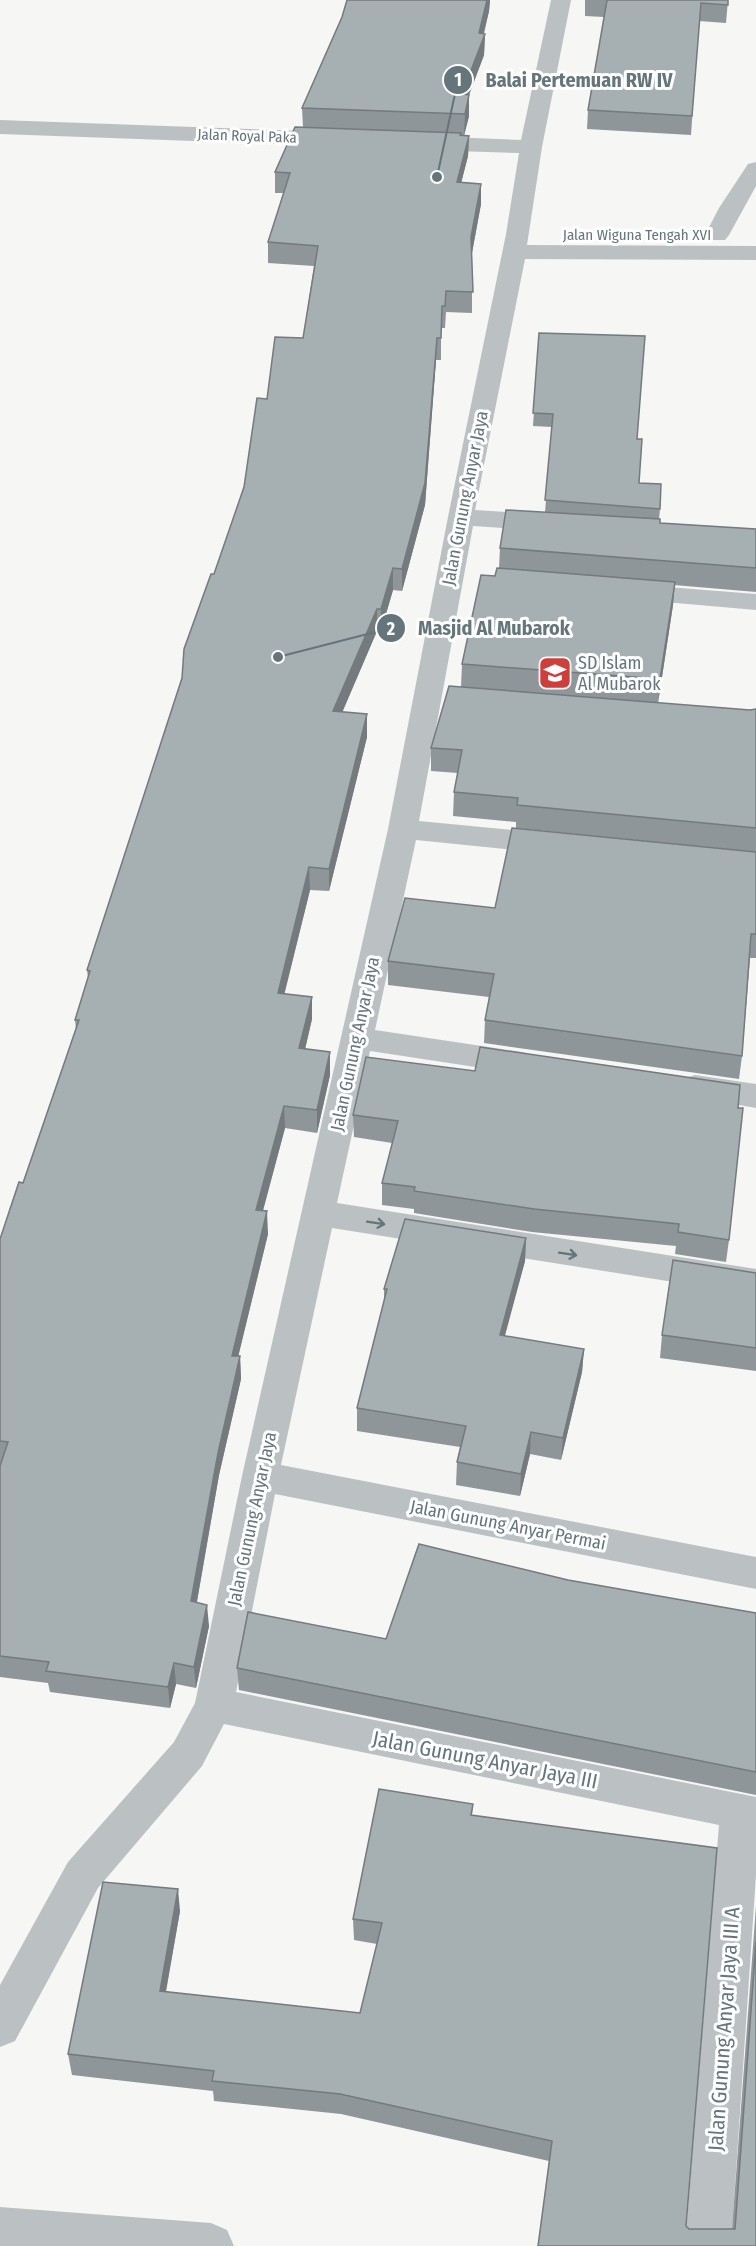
<svg xmlns="http://www.w3.org/2000/svg" width="756" height="2246" viewBox="0 0 756 2246" font-family="'Fira Sans Condensed',sans-serif">
<rect width="100%" height="100%" fill="#f6f6f4"/>
<g fill="none" stroke-linecap="round" stroke-linejoin="round">
<!-- minor -->
<path fill="#bbc1c3" fill-rule="evenodd" d="M551,0H571L542,147L527,245L756,246V260L525,259L475,510L549,515L558,517L562,523L558,529L549,531L473,526L419,821L554,834L565,837L569,844L565,851L554,854L416,840L375,1030L522,1052L533,1055L538,1063L533,1071L522,1074L370,1051L337,1203L756,1269V1295L332,1228L281,1465L756,1557V1589L275,1494L236,1692L756,1797V1875L731,2246H685L719,1825L224,1724L202,1766L98,1888L15,2041L0,2047V1985L68,1862L174,1742L195,1703L242,1476L388,829L448,517L506,234L519,153L424,150L416,148L413,143L416,138L424,136L521,140Z
M0,120L334,132L342,134L345,139L342,144L334,146L0,134Z
M756,162V186L729,235L725,240H709L705,235L719,208L748,164Z
M629,584L756,594V610L619,598L615,592L619,586Z
M695,1075L756,1084V1108L683,1095L679,1087L683,1079Z
M0,2207L211,2223L227,2230L234,2246H0Z"/>
</g>
<!-- wall -->
<path fill="#8f9699" d="M347,0H490L489,11L484,34H485L484,55L469,95V116L464,135L469,136L468,156L461,183L481,184V204L472,253V313L446,312L445,328H441V360H436L425,505L402,591L393,590L381,631H377L342,712L367,714V737L329,891L310,890L284,994L312,1019L305,1049L330,1052V1075L317,1133L285,1128L263,1211L268,1234L238,1356H240L241,1379L219,1475L197,1602L209,1626L196,1688L176,1684L170,1708L50,1692L48,1683L0,1677V1466L1,1463H0V1239L23,1183L76,1030L75,1020L88,978L87,970L182,678L214,574L244,487L267,399L303,338L314,266L268,263V242L284,193H275V172L303,127L302,108L342,17Z
M585,0H728L726,23L699,21L691,135L587,129L588,110L604,17L585,16Z
M539,333L637,439L639,483L660,509L659,519L660,523L756,529V592L674,585L673,605L658,703L750,710L756,709V852L516,828V822L453,816L454,792L458,773L431,771V748L461,687L462,664L499,568L500,548L545,512L552,427L533,426Z
M756,852V958H750L742,1056L739,1079L484,1043L485,1020L489,997L388,985V961L495,908Z
M366,1057L729,1240L726,1262L675,1254L676,1246L532,1232L414,1213V1209L382,1205V1183L392,1143L354,1137L353,1115Z
M526,1238L525,1261L504,1336L584,1349L582,1372L561,1460L530,1454L520,1496L456,1485L457,1462L460,1447L357,1431V1408L384,1303V1289Z
M756,1273V1371L660,1358L662,1335Z
M568,1580L756,1613V1795L239,1690L237,1668L386,1639Z
M473,1804L472,1815L686,2226L689,2229H732L756,1906V2246H538L549,2161L341,2114L214,2101L213,2091L72,2075L68,2054L180,1911L166,1992L360,2013L377,1944L354,1940L353,1919Z"/>
<!-- shaded-wall -->
<path fill="#747a7d" d="M487,0H490L489,11L481,43L485,34L484,55L461,116L462,94Z
M469,95V116L464,136L465,114Z
M469,136L468,156L456,203L457,182Z
M481,184V204L471,258V237Z
M437,338L436,360L425,505L402,591V569Z
M393,568V590L381,631V609Z
M675,582L673,605L658,703L660,679Z
M377,609V631L333,734V711Z
M367,714V737L329,891V869Z
M309,867L310,890L279,1016L278,993Z
M312,997V1019L300,1071L299,1048Z
M330,1052V1075L317,1133V1110Z
M284,1106L285,1128L257,1232L256,1210Z
M267,1211L268,1234L233,1378L232,1356Z
M526,1238L525,1261L499,1358L500,1335Z
M584,1349L582,1372L561,1460L563,1438Z
M240,1356L241,1379L219,1475L193,1623L191,1601L218,1453Z
M531,1432L530,1454L520,1496L521,1474Z
M207,1605L209,1626L196,1688L194,1667Z
M174,1663L176,1684L170,1708L168,1687Z
M178,1889L180,1911L162,2012L160,1991Z"/>
<!-- building -->
<path fill="#a6afb2" stroke="#747a7d" stroke-width="1.5" d="M347,0H487L479,33L485,34L462,94L469,95L465,114L302,108L342,17Z
M607,0H728V5L701,3L692,116L588,110Z
M295,127L461,133L460,135L469,136L457,182L481,184L471,237L473,292L446,291L445,306H442L441,338H437L425,483L402,569L393,568L381,609H377L333,711L367,714L329,869L309,867L278,993L312,997L299,1048L330,1052L317,1110L284,1106L256,1210L267,1211L232,1356H240L218,1453L191,1601L207,1605L194,1667L174,1663L168,1687L46,1671L49,1662L0,1656V1466L8,1442L0,1441V1239L19,1182L23,1183L79,1020H75L90,971L87,970L182,678L184,649L211,574H214L244,487L257,398L267,399L275,337L303,338L318,246L268,242L290,173L275,172Z
M539,333L645,336L637,439H642L639,483L661,484L660,509L545,500L553,414L533,413Z
M506,510L660,519V523L756,529V568L500,548Z
M497,568L675,582L660,679L462,664L481,575L495,576Z
M449,686L750,710L756,709V828L517,805L518,798L454,792L462,750L431,748Z
M512,828L756,852V934H751L742,1056L485,1020L494,974L388,961L405,898L495,908Z
M480,1047L740,1085L738,1108H743L729,1240L678,1232L679,1224L534,1209L414,1191L415,1187L382,1183L398,1121L353,1115L366,1057L475,1071Z
M405,1219L526,1238L500,1335L584,1349L563,1438L531,1432L521,1474L457,1462L466,1426L357,1408L387,1289H384Z
M673,1260L756,1273V1348L662,1335Z
M419,1544L568,1580L756,1613V1772L237,1668L248,1612L386,1639Z
M379,1789L473,1804L471,1815L717,1848L686,2226L689,2229H735L756,1942V2246H538L552,2141L340,2094L212,2081L214,2071L68,2054L103,1882L178,1889L160,1991L360,2013L382,1923L353,1919Z"/>
<!-- one-way arrows -->
<defs><path id="oneway-shaft" d="M-6 0H5M1.5-3L5.5 0L1.5 3" fill="none" stroke-width="1.6" stroke-linecap="round" stroke-linejoin="round" transform="scale(1.5)"/></defs>
<g stroke="#64767b">
<use href="#oneway-shaft" transform="translate(376 1223) rotate(9)"/>
<use href="#oneway-shaft" transform="translate(568 1254) rotate(9)"/>
</g>
<!-- icons -->
<defs>
<symbol id="school-square" viewBox="-11 -11 22 22"><rect x="-9" y="-9" width="18" height="18" rx="4" fill="#d13e39" stroke="#fff"/><path d="M0-5L7-2L0 1L-7-2ZM-4 1L0 2.5L4 1V4Q0 6-4 4Z" fill="#fff"/></symbol>
</defs>
<g fill-rule="evenodd">
<use href="#school-square" x="536" y="654" width="38" height="38"/>
</g>
<g text-anchor="middle" stroke-width="6" stroke-linejoin="round" paint-order="stroke">
<!-- far-street labels -->
<g font-size="15" fill="#64767b" stroke="#fff">
<text transform="translate(247 136) rotate(2)" y="5">Jalan Royal Paka</text>
<text x="637" y="240">Jalan Wiguna Tengah XVI</text>
</g>
<!-- street labels -->
<g font-size="18" fill="#64767b" stroke="#fff">
<text transform="translate(465 498) rotate(-79)" y="6">Jalan Gunung Anyar Jaya</text>
<text transform="translate(355 1044) rotate(-78)" y="6">Jalan Gunung Anyar Jaya</text>
<text transform="translate(252 1519) rotate(-78)" y="6">Jalan Gunung Anyar Jaya</text>
<text transform="translate(508 1525) rotate(11)" y="6">Jalan Gunung Anyar Permai</text>
</g>
<!-- poi labels -->
<g font-size="18" fill="#64767b" stroke="#fff" text-anchor="start">
<text x="578" y="669">SD Islam<tspan x="578" dy="21">Al Mubarok</tspan></text>
</g>
<!-- near-street labels -->
<g font-size="21" fill="#64767b" stroke="#fff">
<text transform="translate(485 1760) rotate(11)" y="7">Jalan Gunung Anyar Jaya III</text>
<text transform="translate(724 2029) rotate(-86)" y="7">Jalan Gunung Anyar Jaya III A</text>
</g>
</g>
<!-- callouts -->
<path fill="none" stroke="#64767b" stroke-width="2" d="M437 177L458 80M278 657L391 628"/>
<g fill="#64767b" stroke="#fff" stroke-width="2">
<circle cx="437" cy="177" r="6"/>
<circle cx="278" cy="657" r="6"/>
<circle cx="458" cy="80" r="15"/>
<circle cx="391" cy="628" r="15"/>
</g>
<g font-size="18" text-anchor="middle" font-weight="bold" fill="#fff">
<text x="458" y="86">1</text>
<text x="391" y="635">2</text>
</g>
<g font-size="20" text-anchor="middle" font-weight="bold" fill="#64767b" stroke="#fff" stroke-width="6" stroke-linejoin="round" paint-order="stroke">
<text x="579" y="87">Balai Pertemuan RW IV</text>
<text x="494" y="635">Masjid Al Mubarok</text>
</g>
</svg>
